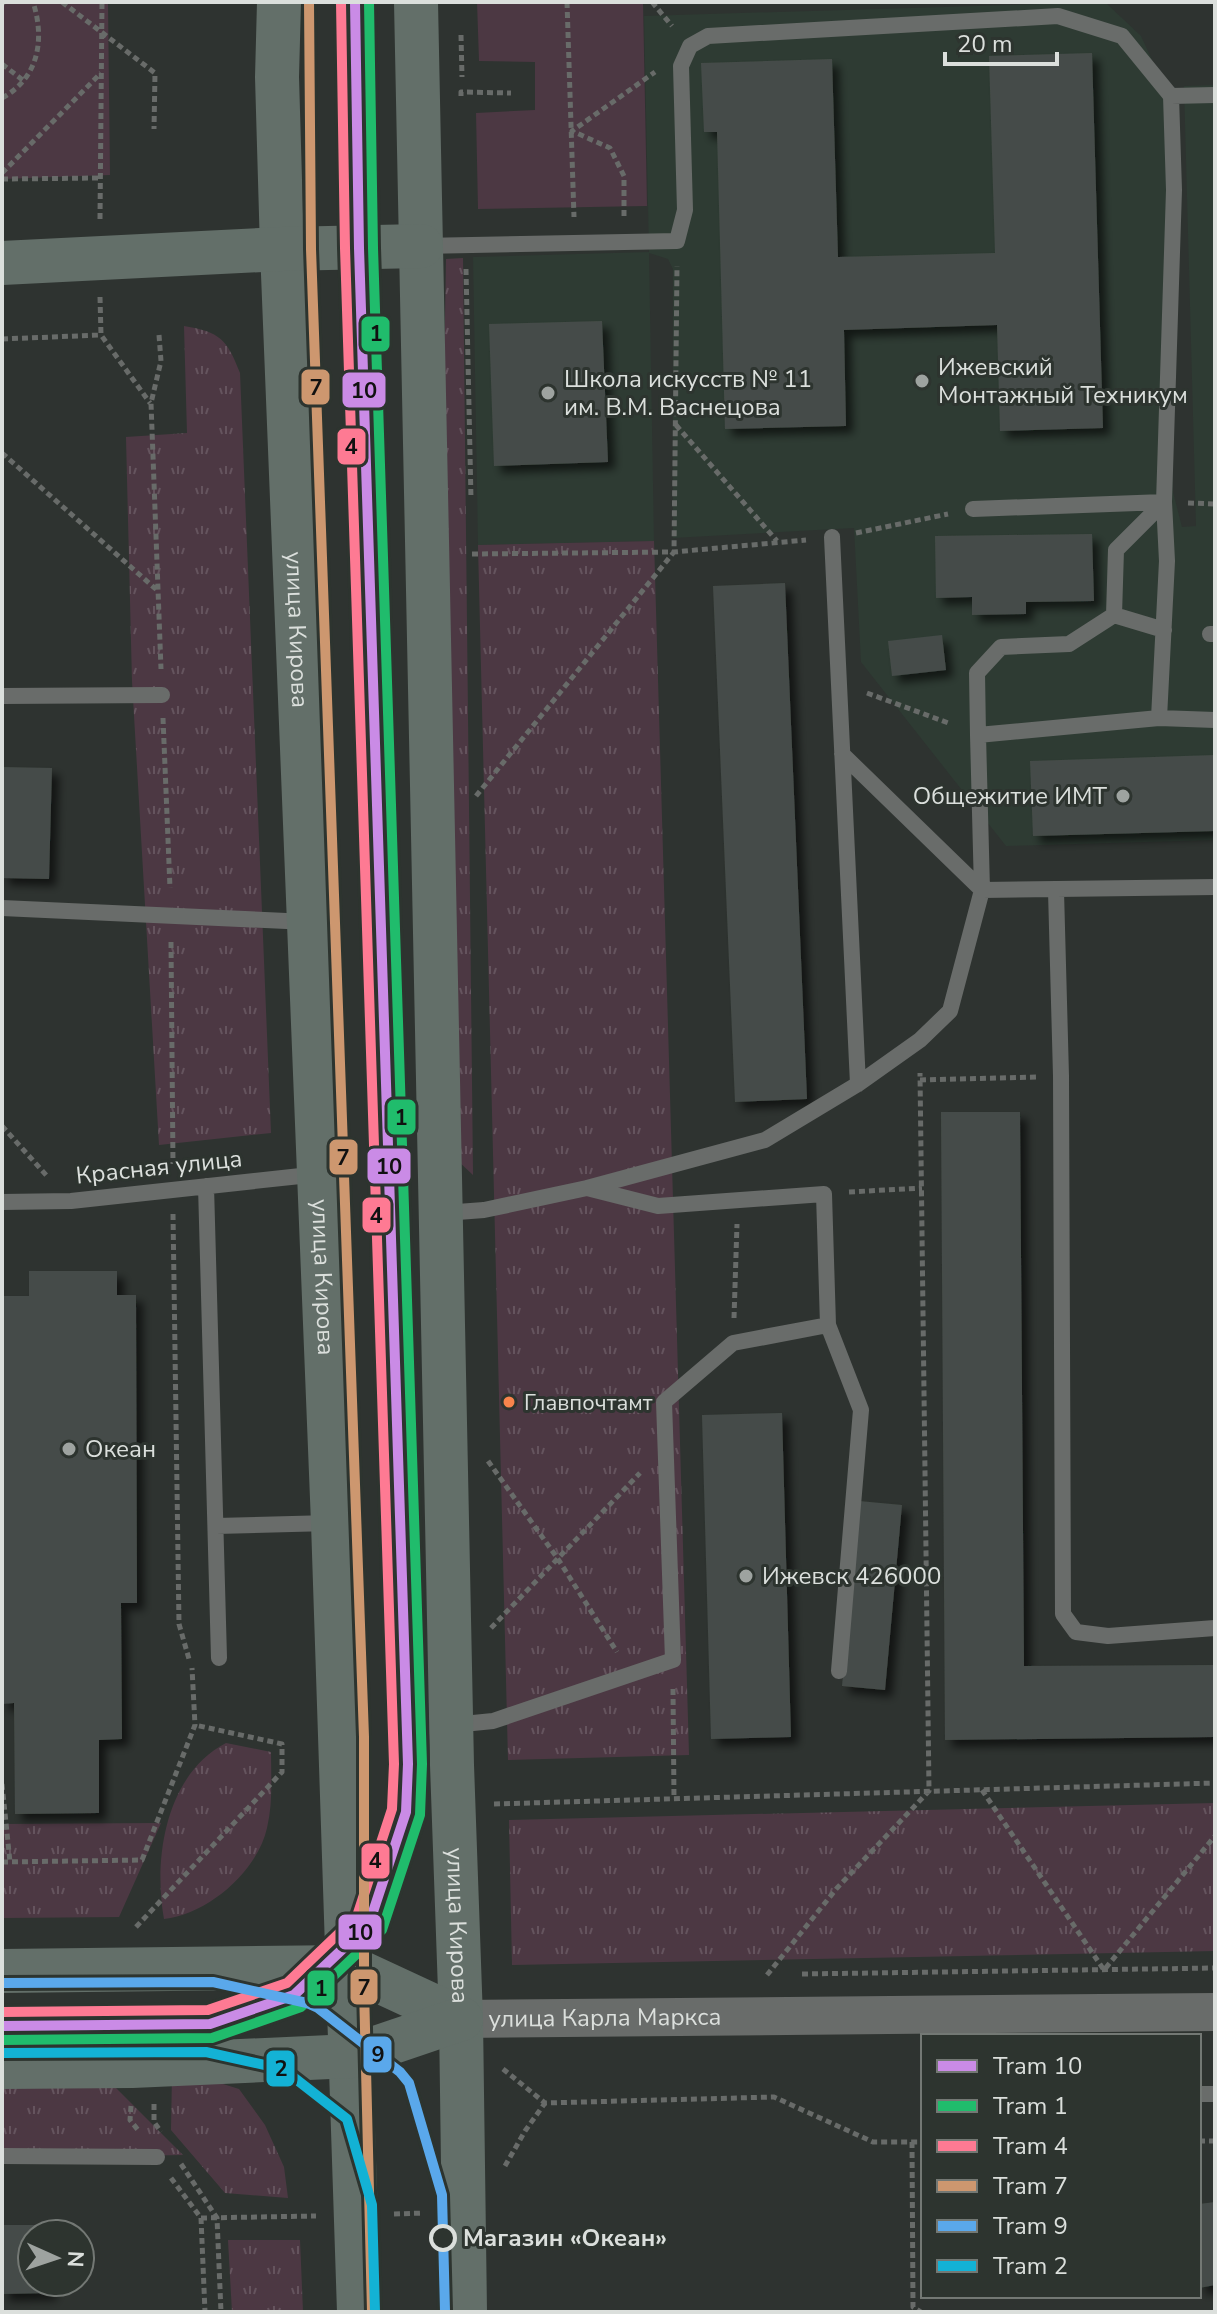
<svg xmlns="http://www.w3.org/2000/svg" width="1217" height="2314" viewBox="0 0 1217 2314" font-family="'Nunito Sans',sans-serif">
<defs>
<pattern id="grass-tufts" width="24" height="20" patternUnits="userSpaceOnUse" patternTransform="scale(2)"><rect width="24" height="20" fill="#4c3843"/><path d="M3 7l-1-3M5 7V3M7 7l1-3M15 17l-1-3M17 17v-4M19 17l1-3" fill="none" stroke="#65545e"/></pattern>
<filter id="shadow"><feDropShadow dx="7" dy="7" stdDeviation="4" flood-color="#0009"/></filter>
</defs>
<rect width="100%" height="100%" fill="#2e3330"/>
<!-- built -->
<path fill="#2e3b33" d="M1105,2L1141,36L1164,86L1173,492L1182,527L1196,526L1184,86L1215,85V840L1006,846L861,662L854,528L673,538V269L668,259L649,253L654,541L478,545L473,257L649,252L644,16Z"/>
<!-- grass -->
<path fill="url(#grass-tufts)" d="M463,258L473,1175L456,1159L441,557L446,259Z
M184,326C220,332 227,339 240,373L271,1133L159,1145L132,681L126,437L187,433Z
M654,541L689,1755L508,1760L478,545Z
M226,1743L271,1752C271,1777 273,1803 267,1828C257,1872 208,1914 164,1919C153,1858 166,1774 226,1743Z
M1215,1803V1951L512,1965L509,1820Z
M161,1823L119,1917L2,1918V1824Z
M172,2075L207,2079L239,2089L265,2125L284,2167L288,2198L225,2193L171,2130Z
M112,2084L183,2155L2,2158V2086Z
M228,2240H300L303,2312H232Z"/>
<!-- green -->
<path fill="#4c3843" d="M2,2H108L110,175L2,179Z
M477,2H643L647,206L478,209L476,113L535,110V62L479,61Z"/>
<!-- building -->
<path fill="#454c48" filter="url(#shadow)" d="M1092,53L1103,428L1000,431L997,325L844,330L846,426L725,429L717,132H704L701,63L832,59L838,257L995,253L989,56Z
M602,321L608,462L494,466L489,324Z
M1092,534L1094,601L1026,602V614L972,615V597L936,598L935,536Z
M785,583L807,1099L735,1102L713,586Z
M942,635L946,670L892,676L888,641Z
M1215,755V831L1033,836L1030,761Z
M2,767L52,768L49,879L2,878Z
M941,1112H1020L1024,1666L1215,1665V1737L945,1740Z
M29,1271H117V1295H136L137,1603H121L122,1739L99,1740V1813L15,1814L14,1703L2,1704V1296H29Z
M782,1413L791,1737L711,1739L702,1415Z
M859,1501L902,1505L885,1690L842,1686Z
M1215,2202V2285L1199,2288V2204Z
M2,2225H49V2234H32V2282H50V2293L2,2294Z"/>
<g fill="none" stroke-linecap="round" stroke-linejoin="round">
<!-- path -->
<path stroke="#686b69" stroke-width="5" stroke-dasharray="6 4" stroke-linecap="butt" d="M62,2L155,73L154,129
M567,2L574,217
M652,2L672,26
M2,4L4,2
M461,35L462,77
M372,56V29
M2,64L24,81
M461,96V92L511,93
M2,98C39,78 45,39 33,2
M2,173L101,73
M2,179L100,178
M624,216V176L610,148L572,131L655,72
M100,219L102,2
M466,269L471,499
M100,297L101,335L150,403
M159,335L161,361L151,403L161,669
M2,339L101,335
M676,425L777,541
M2,453L158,591
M1188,503L1215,504
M856,533L948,514
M472,554L674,552L806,540
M867,693L951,724
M163,718L170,888
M476,796L674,552L677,266
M171,942L173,1164
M920,1080L1036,1077
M2,1126L47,1176
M849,1192L922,1188
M173,1214L179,1624L189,1659
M734,1318L737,1224
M488,1461L558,1559L617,1652
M491,1628L640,1473
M673,1689L674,1799
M2,1784L10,1862
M982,1790L1104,1970L1215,1836
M494,1804L1215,1783
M2,1862L142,1860L195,1725L192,1668
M136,1927L282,1772V1744L195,1725
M802,1974L1215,1968
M767,1975L837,1888L929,1791L920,1073
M503,2069L545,2103L774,2097L873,2142H923
M154,2104V2122L161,2132
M131,2106L130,2120L138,2130
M1199,2141H1215
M912,2142L913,2307L921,2312
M181,2164L217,2218L221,2312
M505,2166L525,2131L545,2103
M171,2178L201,2218L205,2312
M394,2214L424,2213
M201,2218L316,2216"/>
<!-- service -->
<path stroke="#696c6a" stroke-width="16" d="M421,246L677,241L685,210L681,66L690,46L708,36L1058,16L1122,36L1171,96L1215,95
M973,509L1164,502
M832,537L858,1084
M1114,615L1164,630
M1210,634H1215
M2,696L162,695
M1159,718L1215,720
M978,735L977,673L1001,647L1069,644L1114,615L1116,550L1164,502
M842,754L982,890
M982,890L978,735L1159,718L1167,561L1164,502L1174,190L1171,96
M1056,891L1061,1076L1063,1614L1076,1632L1108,1636L1215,1628
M2,908L308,922
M206,1186L219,1658
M2,1202L71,1201L319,1174
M444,1213L484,1210L587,1188L765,1140L858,1084L920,1040L950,1011L982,890L1215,887
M828,1325L861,1410L839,1671
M216,1526L330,1523
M453,1725L493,1721L673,1660L664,1402L733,1343L828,1325L824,1194L658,1206L587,1188
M1199,2094H1215
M2,2156L157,2157"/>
<!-- tertiary -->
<path stroke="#696c6a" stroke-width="38" id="s1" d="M461,2019L1215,2012"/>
<!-- primary -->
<g stroke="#636f69" stroke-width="44">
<path id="s2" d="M279,2L277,77L282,249L333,1523L359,2312"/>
<path id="s3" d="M416,2L452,1765L461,2019L465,2312"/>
<path d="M2,263L282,249L421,246"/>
<path d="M2,1971L349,1967L461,2019"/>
<path d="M2,2067L132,2066L352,2056L461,2019"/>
</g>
<defs>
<path id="tram-1" d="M2,2026L210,2024L294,1995L369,1924L406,1812L408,1764L359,248L355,2"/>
<path id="tram-2" d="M2,2040L212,2038L301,2007L382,1930L420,1815L422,1764L373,248L369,2"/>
<path id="tram-3" d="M2,2012L208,2010L287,1983L357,1916L392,1809L394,1764L345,248L341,2"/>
<path id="tram-4" d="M309,2L311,249L364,1737V1988L372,2312"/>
<path id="tram-5" d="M2,1983L213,1982L307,2003L318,2008L400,2072L409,2083L442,2195L445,2311"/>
<path id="tram-6" d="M2,2053L206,2052L283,2069L347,2119L372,2205L375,2312"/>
</defs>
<!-- tram-1 casing -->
<use href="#tram-1" stroke="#2d342f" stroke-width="16"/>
<!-- tram-2 casing -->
<use href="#tram-2" stroke="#2d342f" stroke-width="16"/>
<!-- tram-3 casing -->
<use href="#tram-3" stroke="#2d342f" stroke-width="16"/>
<!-- tram-4 casing -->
<use href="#tram-4" stroke="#2d342f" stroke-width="16"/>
<!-- tram-5 casing -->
<use href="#tram-5" stroke="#2d342f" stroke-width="16"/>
<!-- tram-6 casing -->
<use href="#tram-6" stroke="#2d342f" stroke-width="16"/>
<!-- tram-1 -->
<use href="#tram-1" stroke="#ca8be6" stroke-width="10"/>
<!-- tram-2 -->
<use href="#tram-2" stroke="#20bc6c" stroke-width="10"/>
<!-- tram-3 -->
<use href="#tram-3" stroke="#fe7a93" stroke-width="10"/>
<!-- tram-4 -->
<use href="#tram-4" stroke="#cd976f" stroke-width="10"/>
<!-- tram-5 -->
<use href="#tram-5" stroke="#5aa8eb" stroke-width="10"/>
<!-- tram-6 -->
<use href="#tram-6" stroke="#13b2d5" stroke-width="10"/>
</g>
<!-- markers -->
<g fill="#9ea3a0" stroke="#2d342f" stroke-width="3">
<circle cx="922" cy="381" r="8"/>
<circle cx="548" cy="393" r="8"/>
<circle cx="1123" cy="796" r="8"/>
<circle cx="69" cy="1449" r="8"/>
<circle cx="746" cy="1576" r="8"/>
</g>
<circle fill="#f8844c" stroke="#2d342f" stroke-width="3" cx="509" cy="1402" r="7"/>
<circle fill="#2d342f" stroke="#dbdfdc" stroke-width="4" cx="443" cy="2238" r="12"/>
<g text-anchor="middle" stroke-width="6" stroke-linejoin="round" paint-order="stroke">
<!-- bus labels -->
<g font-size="22" fill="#dbdfdc" stroke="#2d342f" text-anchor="start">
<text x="524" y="1410">Главпочтамт</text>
</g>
<!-- poi labels -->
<g font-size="24" fill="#dbdfdc" stroke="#2d342f" text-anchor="start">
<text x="938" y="375">Ижевский<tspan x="938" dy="28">Монтажный Техникум</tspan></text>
<text x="564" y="387">Школа искусств № 11<tspan x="564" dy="28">им. В.М. Васнецова</tspan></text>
<text x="1107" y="804" text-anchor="end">Общежитие ИМТ</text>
<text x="85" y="1457">Океан</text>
<text x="762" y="1584">Ижевск 426000</text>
</g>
<!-- street labels -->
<g font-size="24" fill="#dbdfdc" stroke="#2d342f">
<text dy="8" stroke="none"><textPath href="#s2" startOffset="628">улица Кирова</textPath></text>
<text transform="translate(159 1167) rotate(-6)" y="8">Красная улица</text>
<text dy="8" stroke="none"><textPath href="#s2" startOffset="1276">улица Кирова</textPath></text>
<text dy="8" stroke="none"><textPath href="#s3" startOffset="1924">улица Кирова</textPath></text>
<text dy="8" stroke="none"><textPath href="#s1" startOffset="144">улица Карла Маркса</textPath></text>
</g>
<!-- stop labels -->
<g font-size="24" font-weight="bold" fill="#dbdfdc" stroke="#2d342f" text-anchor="start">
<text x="463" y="2246">Магазин «Океан»</text>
</g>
</g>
<g stroke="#2d342f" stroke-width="3">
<rect x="360" y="315" width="31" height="38" rx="8" fill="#20bc6c"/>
<rect x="300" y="368" width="31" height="38" rx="8" fill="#cd976f"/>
<rect x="341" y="371" width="46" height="38" rx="8" fill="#ca8be6"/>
<rect x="336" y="427" width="31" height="39" rx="8" fill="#fe7a93"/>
<rect x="386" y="1098" width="31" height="38" rx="8" fill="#20bc6c"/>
<rect x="328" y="1138" width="31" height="38" rx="8" fill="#cd976f"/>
<rect x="366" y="1147" width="46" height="38" rx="8" fill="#ca8be6"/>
<rect x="361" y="1196" width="31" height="38" rx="8" fill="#fe7a93"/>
<rect x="360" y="1842" width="31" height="38" rx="8" fill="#fe7a93"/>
<rect x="337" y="1913" width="46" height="38" rx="8" fill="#ca8be6"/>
<rect x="349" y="1968" width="30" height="38" rx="8" fill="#cd976f"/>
<rect x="306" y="1969" width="30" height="38" rx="8" fill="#20bc6c"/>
<rect x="362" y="2035" width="31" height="39" rx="8" fill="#5aa8eb"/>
<rect x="265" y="2049" width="31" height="39" rx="8" fill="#13b2d5"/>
</g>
<g font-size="22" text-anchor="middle" font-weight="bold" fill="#111">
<text x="376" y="341">1</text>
<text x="316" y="395">7</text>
<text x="364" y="398">10</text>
<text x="351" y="454">4</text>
<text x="401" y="1125">1</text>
<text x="343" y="1165">7</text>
<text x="389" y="1174">10</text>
<text x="376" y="1223">4</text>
<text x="375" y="1868">4</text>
<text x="360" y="1940">10</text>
<text x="364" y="1995">7</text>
<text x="321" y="1996">1</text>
<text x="378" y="2062">9</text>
<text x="281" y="2076">2</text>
</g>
<!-- border -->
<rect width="1217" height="2314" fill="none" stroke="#dbdfdc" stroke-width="8"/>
<!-- legend -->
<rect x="921" y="2034" width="280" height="264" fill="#2d342f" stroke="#737874" stroke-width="2"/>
<rect x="937" y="2060" width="40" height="12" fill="#ca8be6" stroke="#737874" stroke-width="2"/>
<text x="993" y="2074" font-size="24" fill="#dbdfdc">Tram 10</text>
<rect x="937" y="2100" width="40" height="12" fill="#20bc6c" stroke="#737874" stroke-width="2"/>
<text x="993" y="2114" font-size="24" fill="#dbdfdc">Tram 1</text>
<rect x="937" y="2140" width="40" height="12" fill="#fe7a93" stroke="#737874" stroke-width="2"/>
<text x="993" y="2154" font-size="24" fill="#dbdfdc">Tram 4</text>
<rect x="937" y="2180" width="40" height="12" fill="#cd976f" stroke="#737874" stroke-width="2"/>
<text x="993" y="2194" font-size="24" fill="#dbdfdc">Tram 7</text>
<rect x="937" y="2220" width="40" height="12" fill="#5aa8eb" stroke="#737874" stroke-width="2"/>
<text x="993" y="2234" font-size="24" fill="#dbdfdc">Tram 9</text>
<rect x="937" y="2260" width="40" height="12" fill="#13b2d5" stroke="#737874" stroke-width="2"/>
<text x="993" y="2274" font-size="24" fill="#dbdfdc">Tram 2</text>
<!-- north arrow -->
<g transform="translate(56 2258) rotate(93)"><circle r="38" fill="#2d342f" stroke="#737874" stroke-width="2"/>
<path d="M0-6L14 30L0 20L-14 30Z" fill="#9ea3a0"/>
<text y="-12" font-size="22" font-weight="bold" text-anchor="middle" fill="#dbdfdc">N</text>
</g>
<!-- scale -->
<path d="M945 52v12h112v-12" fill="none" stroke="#dbdfdc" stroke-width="4"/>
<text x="957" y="52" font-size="24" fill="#dbdfdc" stroke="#2d342f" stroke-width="6" paint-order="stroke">20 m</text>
</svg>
